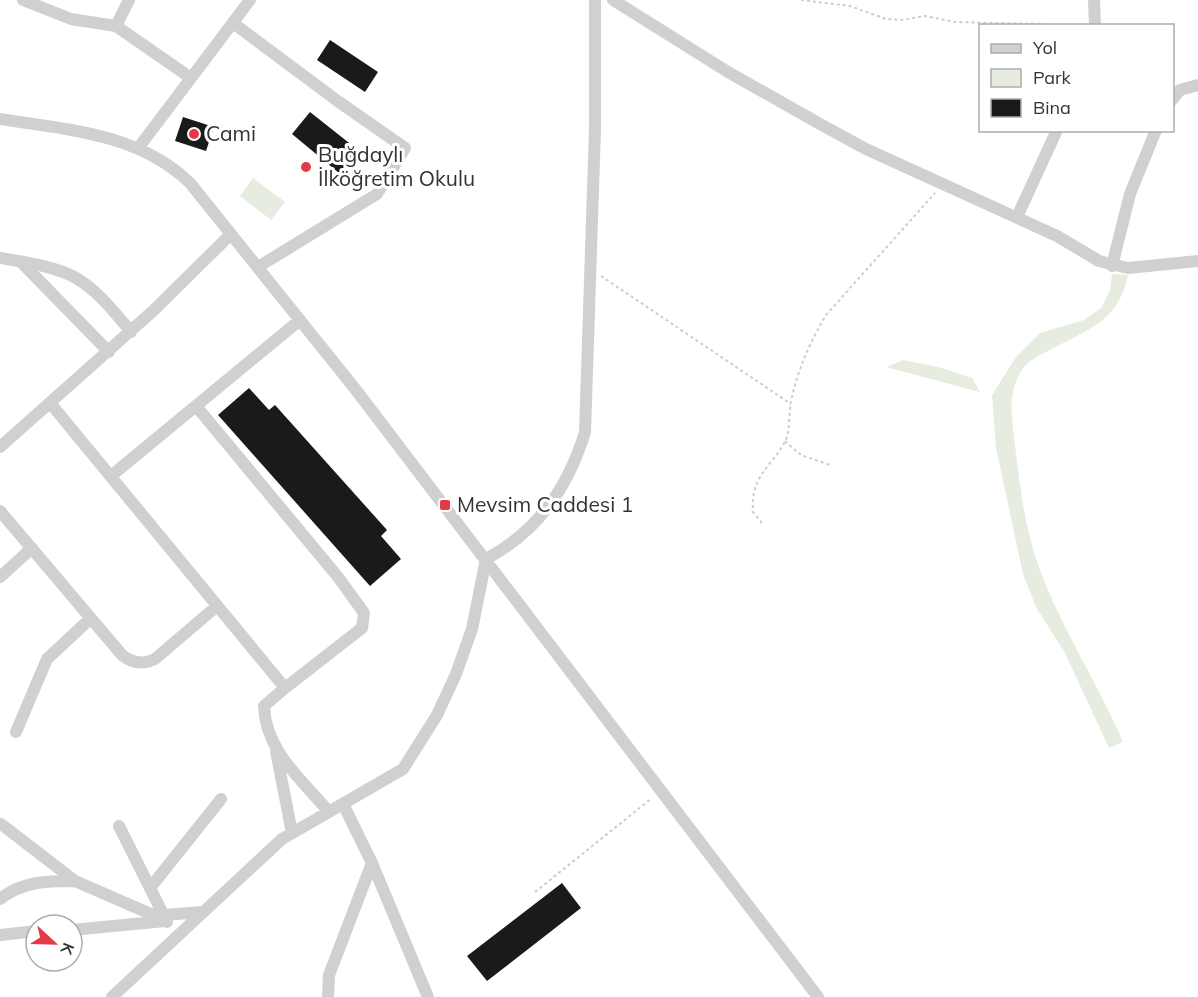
<svg xmlns="http://www.w3.org/2000/svg" width="1198" height="997" viewBox="0 0 1198 997" font-family="Mulish,sans-serif">
<rect width="100%" height="100%" fill="#fff"/>
<!-- green -->
<path fill="#e6ecdf" d="M253,178L285,202L271,220L240,196Z
M1112,274L1128,275C1118,324 1085,330 1046,352C1038,356 1030,360 1024,367C1006,391 1012,418 1015,445C1020,488 1025,530 1040,570C1062,630 1098,683 1123,742L1109,748L1065,653L1036,607L1023,574L996,448L992,395L1016,357L1040,333L1084,320L1101,308L1110,290Z
M903,360L938,367L972,378L980,392L886,367Z"/>
<!-- building -->
<path fill="#1a1a1a" d="M330,40L378,72L365,92L317,60Z
M310,112L358,150L339,173L292,134Z
M183,117L214,127L206,151L175,141Z
M249,388L269,410L275,405L387,530L381,536L401,559L370,586L218,415Z
M562,883L581,908L487,981L467,956Z"/>
<g fill="none" stroke-linecap="round" stroke-linejoin="round">
<!-- path -->
<path stroke="#cdcdcd" stroke-width="2" stroke-dasharray="3 3" stroke-linecap="butt" d="M801,0L850,6L886,19L901,20L925,16L955,22L1044,24
M601,276L791,404
M785,441L801,455L830,465
M762,523L753,512C750,477 770,468 785,442C790,432 789,412 791,401C798,369 810,342 826,315L935,193
M535,892L652,798"/>
<!-- minor -->
<path stroke="#d0d0d0" stroke-width="12" d="M23,0L71,19L116,26L191,78
M613,0L728,72L820,124L866,149L1057,236L1099,261L1128,268L1198,261
M1094,0L1095,26
M233,23L339,102L405,148L377,194L258,267
M116,26L129,0
M1172,100L1180,90L1198,85
M0,119C68,130 138,133 190,183L356,390L818,997
M139,147L250,0
M1017,217L1057,130
M0,258C73,270 83,273 131,332
M22,263L109,352
M1112,266L1130,194L1156,130
M51,404L285,688L362,628L364,613L338,577L196,406
M0,447L154,310L231,234
M111,476L300,320
M0,511L122,655C132,663 143,665 155,659L217,606
M0,577L32,548
M285,688L264,706C265,750 302,780 329,812
M16,732L47,659L91,618
M276,751L292,833
M1,824L75,881L167,921
M119,826L167,922
M372,863L428,997
M150,888L221,799
M0,899C23,881 47,881 75,881
M164,915L202,912
M72,930L165,921
M0,935L36,931
M112,997L282,839L403,769L437,715L456,674L472,629L486,559C538,531 568,488 585,432L595,129V0
M328,997L329,975L372,863L343,804"/>
</g>
<!-- markers -->
<g fill="#e63946" stroke="#fff" stroke-width="2">
<circle cx="194" cy="134" r="6"/>
<circle cx="306" cy="167" r="6"/>
<rect x="439" y="499" width="12" height="12" rx="3"/>
</g>
<g text-anchor="middle" stroke-width="6" stroke-linejoin="round" paint-order="stroke">
<!-- poi labels -->
<g font-size="21" fill="#333" stroke="#fff" text-anchor="start">
<text x="206" y="141">Cami</text>
<text x="318" y="162">Buğdaylı<tspan x="318" dy="24">İlköğretim Okulu</tspan></text>
<text x="457" y="512">Mevsim Caddesi 1</text>
</g>
</g>
<!-- legend -->
<rect x="979" y="24" width="195" height="108" fill="#ffffff" stroke="#adadad" stroke-width="1.5"/>
<rect x="991" y="44" width="30" height="9" fill="#d0d0d0" stroke="#adadad" stroke-width="1.5"/>
<text x="1033" y="54" font-size="18" fill="#333333">Yol</text>
<rect x="991" y="69" width="30" height="18" fill="#e6ecdf" stroke="#adadad" stroke-width="1.5"/>
<text x="1033" y="84" font-size="18" fill="#333333">Park</text>
<rect x="991" y="99" width="30" height="18" fill="#1a1a1a" stroke="#adadad" stroke-width="1.5"/>
<text x="1033" y="114" font-size="18" fill="#333333">Bina</text>
<!-- north arrow -->
<g transform="translate(54 943) rotate(112)"><circle r="28" fill="#ffffff" stroke="#adadad" stroke-width="1.5"/>
<path d="M0-4.5L10 22L0 15L-10 22Z" fill="#e63946"/>
<text y="-9" font-size="16" font-weight="bold" text-anchor="middle" fill="#333333">K</text>
</g>
</svg>
